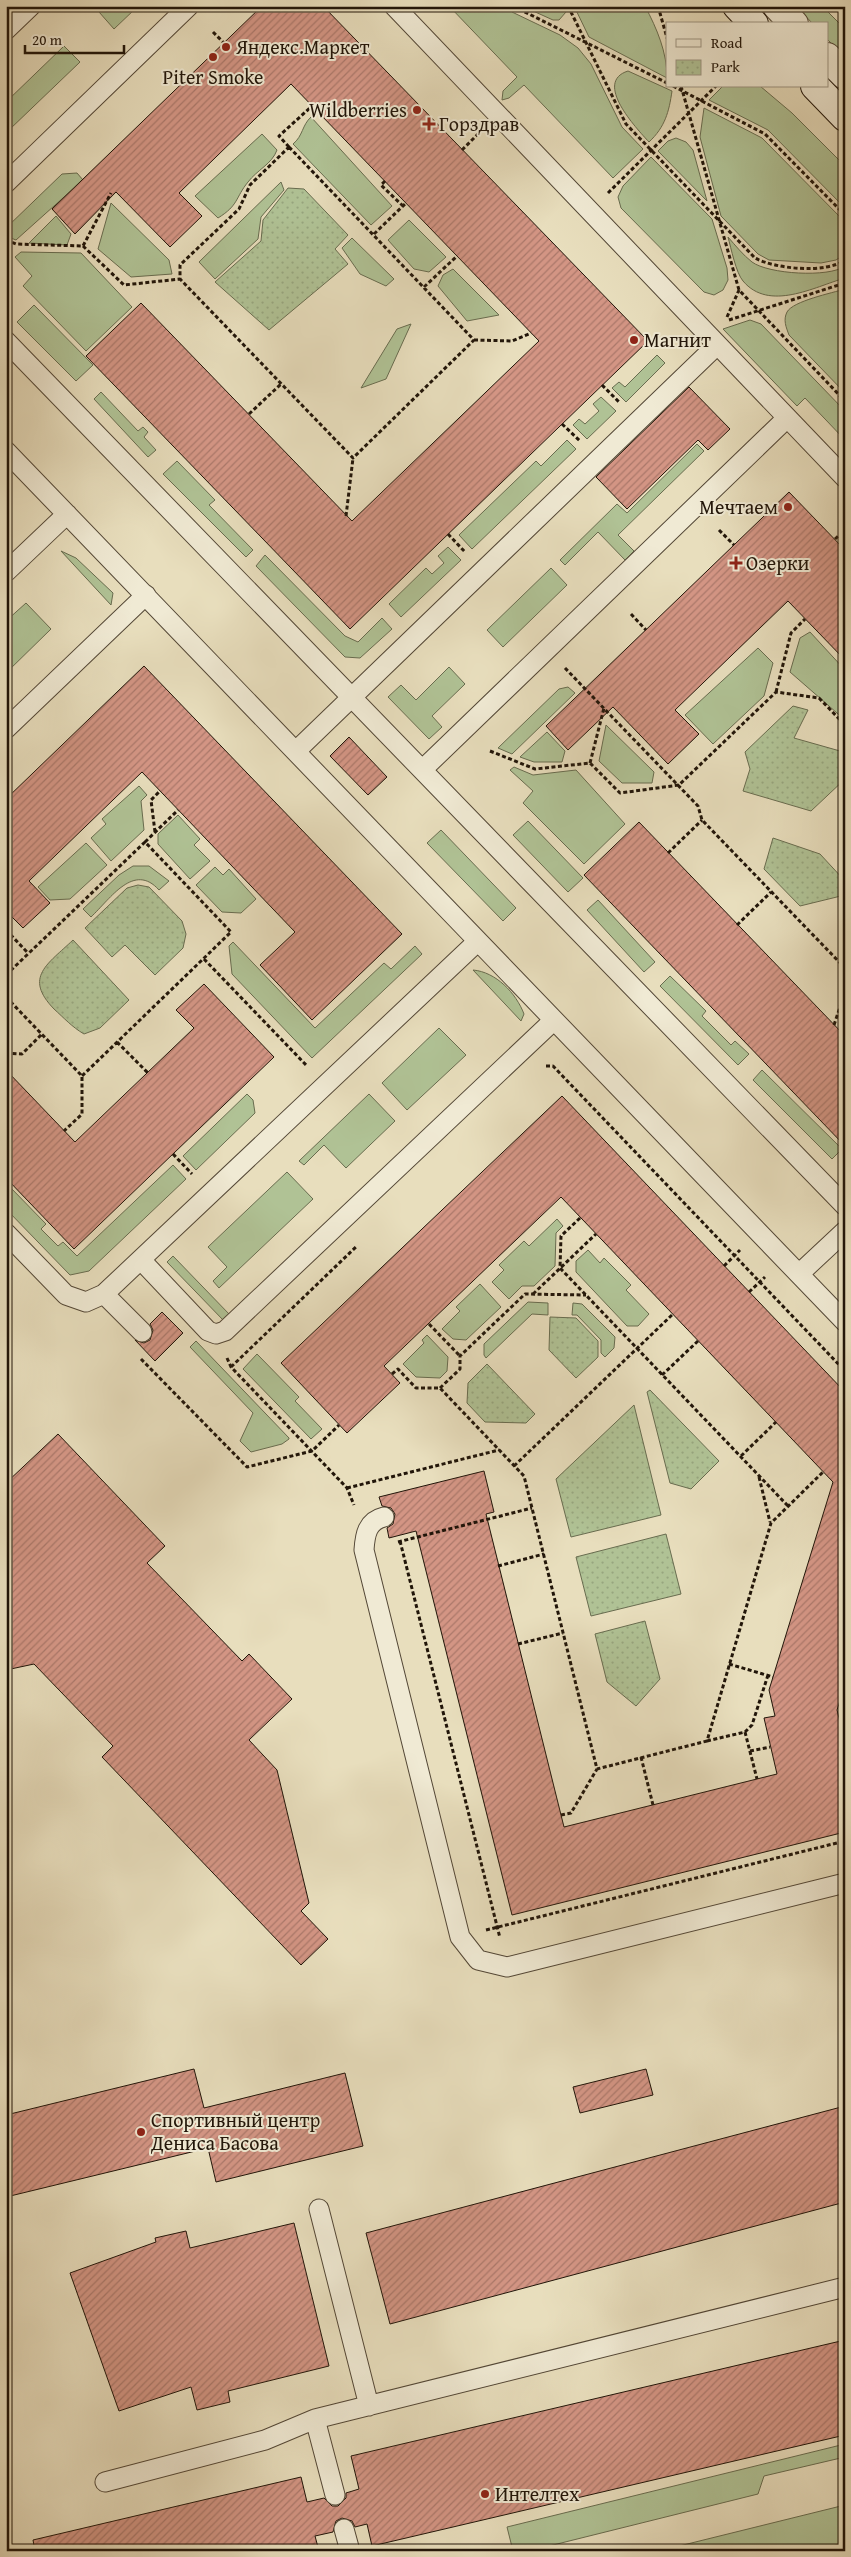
<svg xmlns="http://www.w3.org/2000/svg" width="851" height="2557" viewBox="0 0 851 2557" font-family="'Gentium Book Plus',serif">
<defs>
<pattern id="park-dots" width="8" height="8" patternUnits="userSpaceOnUse" patternTransform="scale(1.25)"><rect width="8" height="8" fill="#b0c295"/><path d="M2 2h.1M6 6h.1" fill="none" stroke="#97a67f" stroke-width="1.8" stroke-linecap="round"/></pattern>
<pattern id="building-hatch" width="6" height="6" patternUnits="userSpaceOnUse" patternTransform="scale(1.25)"><rect width="6" height="6" fill="#d39584"/><path d="M-1 1l2-2M0 6l6-6M5 7l2-2" fill="none" stroke="#ab786a"/></pattern>
</defs>
<rect width="100%" height="100%" fill="#e8debd"/>
<filter id="stains"><feTurbulence type="fractalNoise" baseFrequency=".004" numOctaves="4"/><feColorMatrix values="0 0 0 0 .2 0 0 0 0 .09 0 0 0 0 .02 0 0 0 .5 -.17"/></filter>
<radialGradient id="worn" r=".72"><stop offset=".6" stop-color="#630" stop-opacity="0"/><stop offset="1" stop-color="#630" stop-opacity=".3"/></radialGradient>
<!-- green -->
<path fill="#b0c295" stroke="#686c4f" d="M105,6H134L136,8L114,29L99,12Z
M449,6H506L512,12L560,35L578,48L591,64L622,127L643,149L613,178L524,85L509,98L502,100L503,91L517,77Z
M522,6H563L566,12L559,20H553Z
M574,6H645C657,29 667,52 667,78L589,37Z
M796,6H822L845,29V57L827,39V24H813Z
M64,46L80,62L9,130L6,127V102Z
M628,71L672,91C669,112 665,127 649,142C636,128 593,82 628,71Z
M723,86H760L792,113L845,166V208L768,130L709,100Z
M704,108L762,138L845,222V254L836,260L821,263L769,260L758,254L721,216L700,137Z
M311,117L392,206L371,225L293,144C303,136 302,125 311,117Z
M262,134L277,150C272,164 257,170 248,182C235,198 239,205 218,218L195,196Z
M676,138L686,142L693,150L707,201L658,151L668,141Z
M651,157L712,219L727,268L728,280L723,290L714,295L704,292L621,208L618,197L623,186Z
M77,173L83,180L16,240L6,236V228L62,174Z
M281,182L284,190L261,217L258,239L215,279L199,262Z
M111,203L169,260L172,274L131,277L98,249Z
M56,216L71,234L67,245L29,243Z
M409,220L446,257L429,272L414,269L388,240Z
M728,237C735,245 743,255 752,262C768,274 829,278 845,266V278C814,287 769,312 743,281C736,273 731,248 728,237Z
M352,238L394,279L386,286L360,274L342,248Z
M21,252L81,253L132,307L86,351L23,286L32,276L15,257Z
M453,269L499,315L467,321L438,286L443,275Z
M845,289V393L789,335C786,327 783,320 787,312C793,301 832,293 845,289Z
M34,305L93,365L76,381L17,322Z
M750,320L761,324L845,411V440L805,398L797,406L723,329Z
M411,324L386,379L361,388L397,329Z
M657,355L665,363L626,402L612,388L619,382L625,387Z
M101,392L138,431L143,427L148,432L144,437L156,450L148,457L94,399Z
M601,397L616,411L587,439L573,425L579,419L585,424L599,411L593,404Z
M567,440L576,449L472,549L459,535L536,461L541,466Z
M697,444L704,451L618,535L634,551L625,560L598,532L565,565L560,560L617,504L627,513Z
M177,461L215,500L209,505L253,550L246,557L163,474Z
M448,547L461,560L401,617L389,604L426,568L432,574L444,563L438,556Z
M61,551L76,558L113,593L111,605Z
M265,555L345,636L358,642L382,618L392,629L360,658L345,657L256,566Z
M551,568L567,585L503,647L487,630Z
M26,603L51,629L6,673V621Z
M810,632L845,670V720L790,672L800,638Z
M758,648L773,663L764,696L713,744L685,715Z
M449,667L465,684L432,716L442,727L429,739L388,697L401,685L416,700Z
M568,687L575,693L512,754L498,748L559,689Z
M606,725L654,772L652,783H622L599,761Z
M547,732L565,751L562,762H534L520,757Z
M514,767L533,775L576,770L625,824L584,864L523,803L533,791L510,770Z
M139,786L147,795L141,801L144,830L111,861L91,838L106,824L102,819Z
M178,815L200,839L194,845L210,861L190,879L158,844V834Z
M528,821L583,878L568,892L513,835Z
M441,830L516,908L503,921L427,843Z
M86,843L107,865L70,899L50,900L38,887Z
M133,866H149L169,881L159,890C134,862 111,898 91,917L83,909L119,875Z
M215,867L223,875L229,869L256,899L241,913L222,912L196,885Z
M598,900L655,962L644,972L587,910Z
M233,942L315,1028L384,963L391,969L415,946L422,954L312,1058L232,974L229,946Z
M473,970C496,972 516,993 524,1014L521,1021Z
M670,976L706,1011L702,1016L731,1045L735,1041L749,1054L738,1065L660,986Z
M439,1028L466,1055L407,1110L382,1083Z
M762,1070L842,1149L832,1159L753,1080Z
M247,1094L253,1100L255,1113L196,1170L183,1156Z
M369,1094L395,1121L346,1168L324,1145L304,1165L299,1161Z
M173,1165L186,1179L89,1271L70,1275L6,1209V1191L10,1187L46,1224L41,1229L58,1246L63,1242L77,1256Z
M287,1172L313,1199L219,1288L213,1281L227,1267L208,1247Z
M557,1219L563,1226L556,1233L555,1266L534,1286H522L509,1299L492,1282L504,1270L499,1265L524,1241L529,1246Z
M588,1250L600,1263L604,1258L631,1285L626,1290L649,1314L638,1326H627L576,1272V1261Z
M173,1256L230,1315L224,1321L167,1262Z
M480,1284L501,1307L466,1340L453,1339L442,1329L460,1311L456,1307Z
M528,1302L548,1303V1315L532,1314L486,1358L484,1355V1344Z
M573,1303L582,1304L615,1337L614,1348L605,1357L601,1353V1340L577,1315H572Z
M427,1335L448,1357L447,1371L440,1378L416,1377L403,1364L424,1343L422,1340Z
M196,1341L289,1438V1439L282,1444L251,1452L240,1441L253,1413L190,1347Z
M257,1354L299,1397L295,1401L322,1429L311,1439L243,1369Z
M845,2444V2457L764,2476L758,2494L529,2551H513L507,2527Z
M845,2505V2543L811,2551H659Z"/>
<!-- park -->
<path fill="url(#park-dots)" stroke="#686c4f" d="M288,188L304,189L348,235L335,249L348,264L269,330L215,282L261,241L263,220Z
M793,706L808,710L794,738L840,751L845,757V779L811,811L743,791L750,769L745,752Z
M773,838L820,854L845,881V895L800,906L764,869Z
M138,885L149,887L182,921L186,934L183,948L155,975L125,945L112,957L85,928L127,888Z
M73,940L129,1000L100,1028L84,1034C72,1027 64,1018 54,1009C23,977 48,964 73,940Z
M550,1317L576,1318L598,1341V1357L576,1378L549,1350Z
M487,1364L535,1414L526,1423L485,1422L467,1403L468,1383Z
M650,1390L719,1461L691,1489L670,1483L647,1392Z
M634,1405L661,1515L571,1537L556,1479Z
M666,1534L681,1594L591,1616L576,1557Z
M645,1621L660,1679L636,1706L607,1682L595,1634Z"/>
<!-- building -->
<path fill="url(#building-hatch)" stroke="#211509" d="M262,6H323L648,341L350,629L86,356L141,303L352,521L539,341L291,84L179,193L202,216L170,247L116,192L75,234L52,209Z
M689,387L730,429L708,450L698,440L627,509L596,477Z
M789,492L845,550V660L788,601L675,710L699,734L668,764L613,707L568,750L546,726Z
M144,666L402,934L312,1020L260,965L295,932L142,772L29,881L50,903L23,928L6,911V799Z
M349,737L387,777L368,795L330,756Z
M639,822L845,1036V1146L584,875Z
M204,984L274,1057L74,1249L6,1178V1070L75,1142L194,1028L176,1010Z
M562,1096L845,1392V1685L837,1710L845,1743V1832L512,1915L416,1531L389,1538L387,1528L393,1524L395,1514L391,1508L382,1506L379,1497L484,1471L494,1512L486,1514L564,1827L777,1774L764,1718L775,1716L769,1690L833,1482L561,1197L384,1366L400,1383L347,1433L281,1363Z
M162,1312L183,1333L155,1361L135,1340L144,1343L150,1340L153,1330L150,1324Z
M58,1434L165,1546L147,1563L242,1661L249,1654L292,1699L249,1740L277,1770L309,1903L301,1911L328,1939L301,1965L102,1757L113,1746L34,1664L6,1670V1483Z
M194,2069L204,2108L345,2073L363,2146L216,2182L208,2148L6,2197V2115Z
M646,2069L653,2095L580,2113L573,2087Z
M845,2106V2202L390,2324L366,2233Z
M294,2223L329,2366L228,2391L230,2402L197,2410L191,2387L119,2411L70,2273L156,2242L155,2238L186,2231L190,2248Z
M845,2340V2435L372,2546L367,2524L355,2527L352,2521L342,2518L336,2521L333,2532L315,2536L319,2551H35L33,2540L301,2477L307,2502L324,2498L332,2506H338L346,2498V2493L359,2489L351,2456Z"/>
<g fill="none" stroke-linecap="round" stroke-linejoin="round">
<defs>
<path id="service" d="M394,6L845,478
M6,30L31,6
M6,183L189,6
M6,341L845,1206
M6,451L845,1322
M6,572L67,514
M6,729L146,595
M296,751L717,345
M422,770L787,418
M6,1233L66,1295L86,1302L104,1294L478,941
M141,1260L208,1331L216,1334L225,1331L554,1020
M799,1274L845,1231
M104,1294L142,1332
M384,1517C367,1521 365,1535 364,1550L460,1937L478,1960L507,1967L845,1883
M319,2209L369,2406
M105,2482L265,2440L315,2419
M335,2495L315,2419L845,2287
M344,2529L350,2551"/>
<path id="tertiary" d="M777,6L794,24
M827,57L845,75"/>
<path id="secondary" d="M737,6L754,24
M815,86L845,117"/>
</defs>
<!-- service casing -->
<use href="#service" stroke="#534736" stroke-width="21"/>
<!-- tertiary casing -->
<use href="#tertiary" stroke="#534736" stroke-width="30"/>
<!-- secondary casing -->
<use href="#secondary" stroke="#211509" stroke-width="30"/>
<!-- path -->
<path stroke="#211509" stroke-width="3" stroke-dasharray="4 2.5" stroke-linecap="butt" d="M513,6L667,83
M568,6L626,124L755,258C775,269 826,274 845,260
M658,6L667,38
M213,32L224,43
M673,86L765,134L845,215
M681,86L739,290L845,401
M289,147L474,340L353,458L180,279V265L239,209L250,185Z
M289,147L279,136L312,106
M462,150L479,133
M385,181L381,185L403,206
M608,193L716,86
M374,234L406,203
M6,240L16,244L83,246L111,193
M83,246L124,285L180,279
M424,287L457,256
M727,317L739,290
M729,320L845,283
M474,340L512,341L531,333
M602,385L620,403
M249,414L281,384
M562,424L580,441
M346,516L353,458
M719,530L734,545
M448,534L465,552
M835,539L845,530
M631,614L646,630
M565,668L698,806L702,820L845,968
M776,692L791,633L805,619
M490,751L535,769L590,763L620,793L679,785L776,692L819,698L845,725
M590,763L604,708
M155,832L151,800L160,791
M145,842L178,810
M668,853L702,820
M737,925L771,892
M6,930L28,953
M204,959L307,1066
M6,975L145,842L231,932L82,1076
M6,997L82,1076V1114L64,1131
M834,1025L845,992
M117,1042L148,1073
M6,1053L22,1054L42,1034
M546,1066H553L845,1371
M173,1154L192,1174
M580,1218L561,1236L560,1268L788,1506
M724,1266L740,1250
M749,1292L765,1277
M533,1294L596,1234
M429,1324L460,1356
M227,1358L231,1367L347,1488L354,1505
M141,1359L247,1467L312,1451L339,1425
M231,1367L357,1246
M392,1374L398,1369L416,1388H440L524,1476L597,1769L707,1741L771,1523L823,1472
M662,1375L698,1341
M440,1388L460,1369V1356L525,1294L586,1295
M741,1456L776,1422
M514,1466L673,1314
M759,1477L770,1522
M347,1488L499,1450
M400,1541L500,1938
M398,1542L532,1508
M498,1566L544,1554
M518,1644L563,1633
M729,1664L773,1677
M745,1732L757,1779
M707,1741L745,1732L752,1725L768,1675
M750,1751L770,1747
M641,1757L653,1805
M561,1815L571,1813L597,1769
M486,1930L845,1841"/>
<!-- service -->
<use href="#service" stroke="#f0ead4" stroke-width="19"/>
<!-- tertiary -->
<use href="#tertiary" stroke="#f0ead4" stroke-width="28"/>
<!-- secondary -->
<use href="#secondary" stroke="#f0ead4" stroke-width="28"/>
</g>
<!-- markers -->
<g fill="#8f2418" stroke="#f0ead4" stroke-width="2">
<circle cx="226" cy="47" r="5"/>
<circle cx="213" cy="57" r="5"/>
<circle cx="417" cy="110" r="5"/>
<path d="M426.5 116.5h5v5h5v5h-5v5h-5v-5h-5v-5h5z"/>
<circle cx="634" cy="340" r="5"/>
<circle cx="788" cy="507" r="5"/>
<path d="M733.5 555.5h5v5h5v5h-5v5h-5v-5h-5v-5h5z"/>
<circle cx="141" cy="2132" r="5"/>
<circle cx="485" cy="2494" r="5"/>
</g>
<g text-anchor="middle" stroke-width="4" stroke-linejoin="round" paint-order="stroke">
<!-- poi labels -->
<g font-size="20" fill="#211509" stroke="#f0ead4" text-anchor="start">
<text x="236" y="54">Яндекс.Маркет</text>
<text x="213" y="84" text-anchor="middle">Piter Smoke</text>
<text x="407" y="117" text-anchor="end">Wildberries</text>
<text x="439" y="131">Горздрав</text>
<text x="644" y="347">Магнит</text>
<text x="778" y="514" text-anchor="end">Мечтаем</text>
<text x="746" y="570">Озерки</text>
<text x="151" y="2127">Спортивный центр<tspan x="151" dy="23">Дениса Басова</tspan></text>
<text x="495" y="2501">Интелтех</text>
</g>
</g>
<!-- margin -->
<rect width="851" height="2557" fill="none" stroke="#e8debd" stroke-width="25"/>
<rect x="8" y="8" width="836" height="2542" fill="none" stroke="#211509" stroke-width="2.5"/>
<rect x="12" y="12" width="826" height="2532" fill="none" stroke="#211509"/>
<!-- legend -->
<rect x="666" y="22" width="162" height="65" fill="#f0ead4" stroke="#9d9583"/>
<rect x="676" y="39" width="25" height="8" fill="#f0ead4" stroke="#9d9583"/>
<text x="711" y="48" font-size="15" fill="#211509">Road</text>
<rect x="676" y="60" width="25" height="15" fill="url(#park-dots)" stroke="#9d9583"/>
<text x="711" y="72" font-size="15" fill="#211509">Park</text>
<!-- scale -->
<path d="M25 45v8h99v-8" fill="none" stroke="#211509" stroke-width="2.5"/>
<text x="32" y="45" font-size="15" fill="#211509" stroke="#f0ead4" stroke-width="4" paint-order="stroke">20 m</text>
<rect width="100%" height="100%" filter="url(#stains)"/>
<rect width="100%" height="100%" fill="url(#worn)"/>
</svg>
